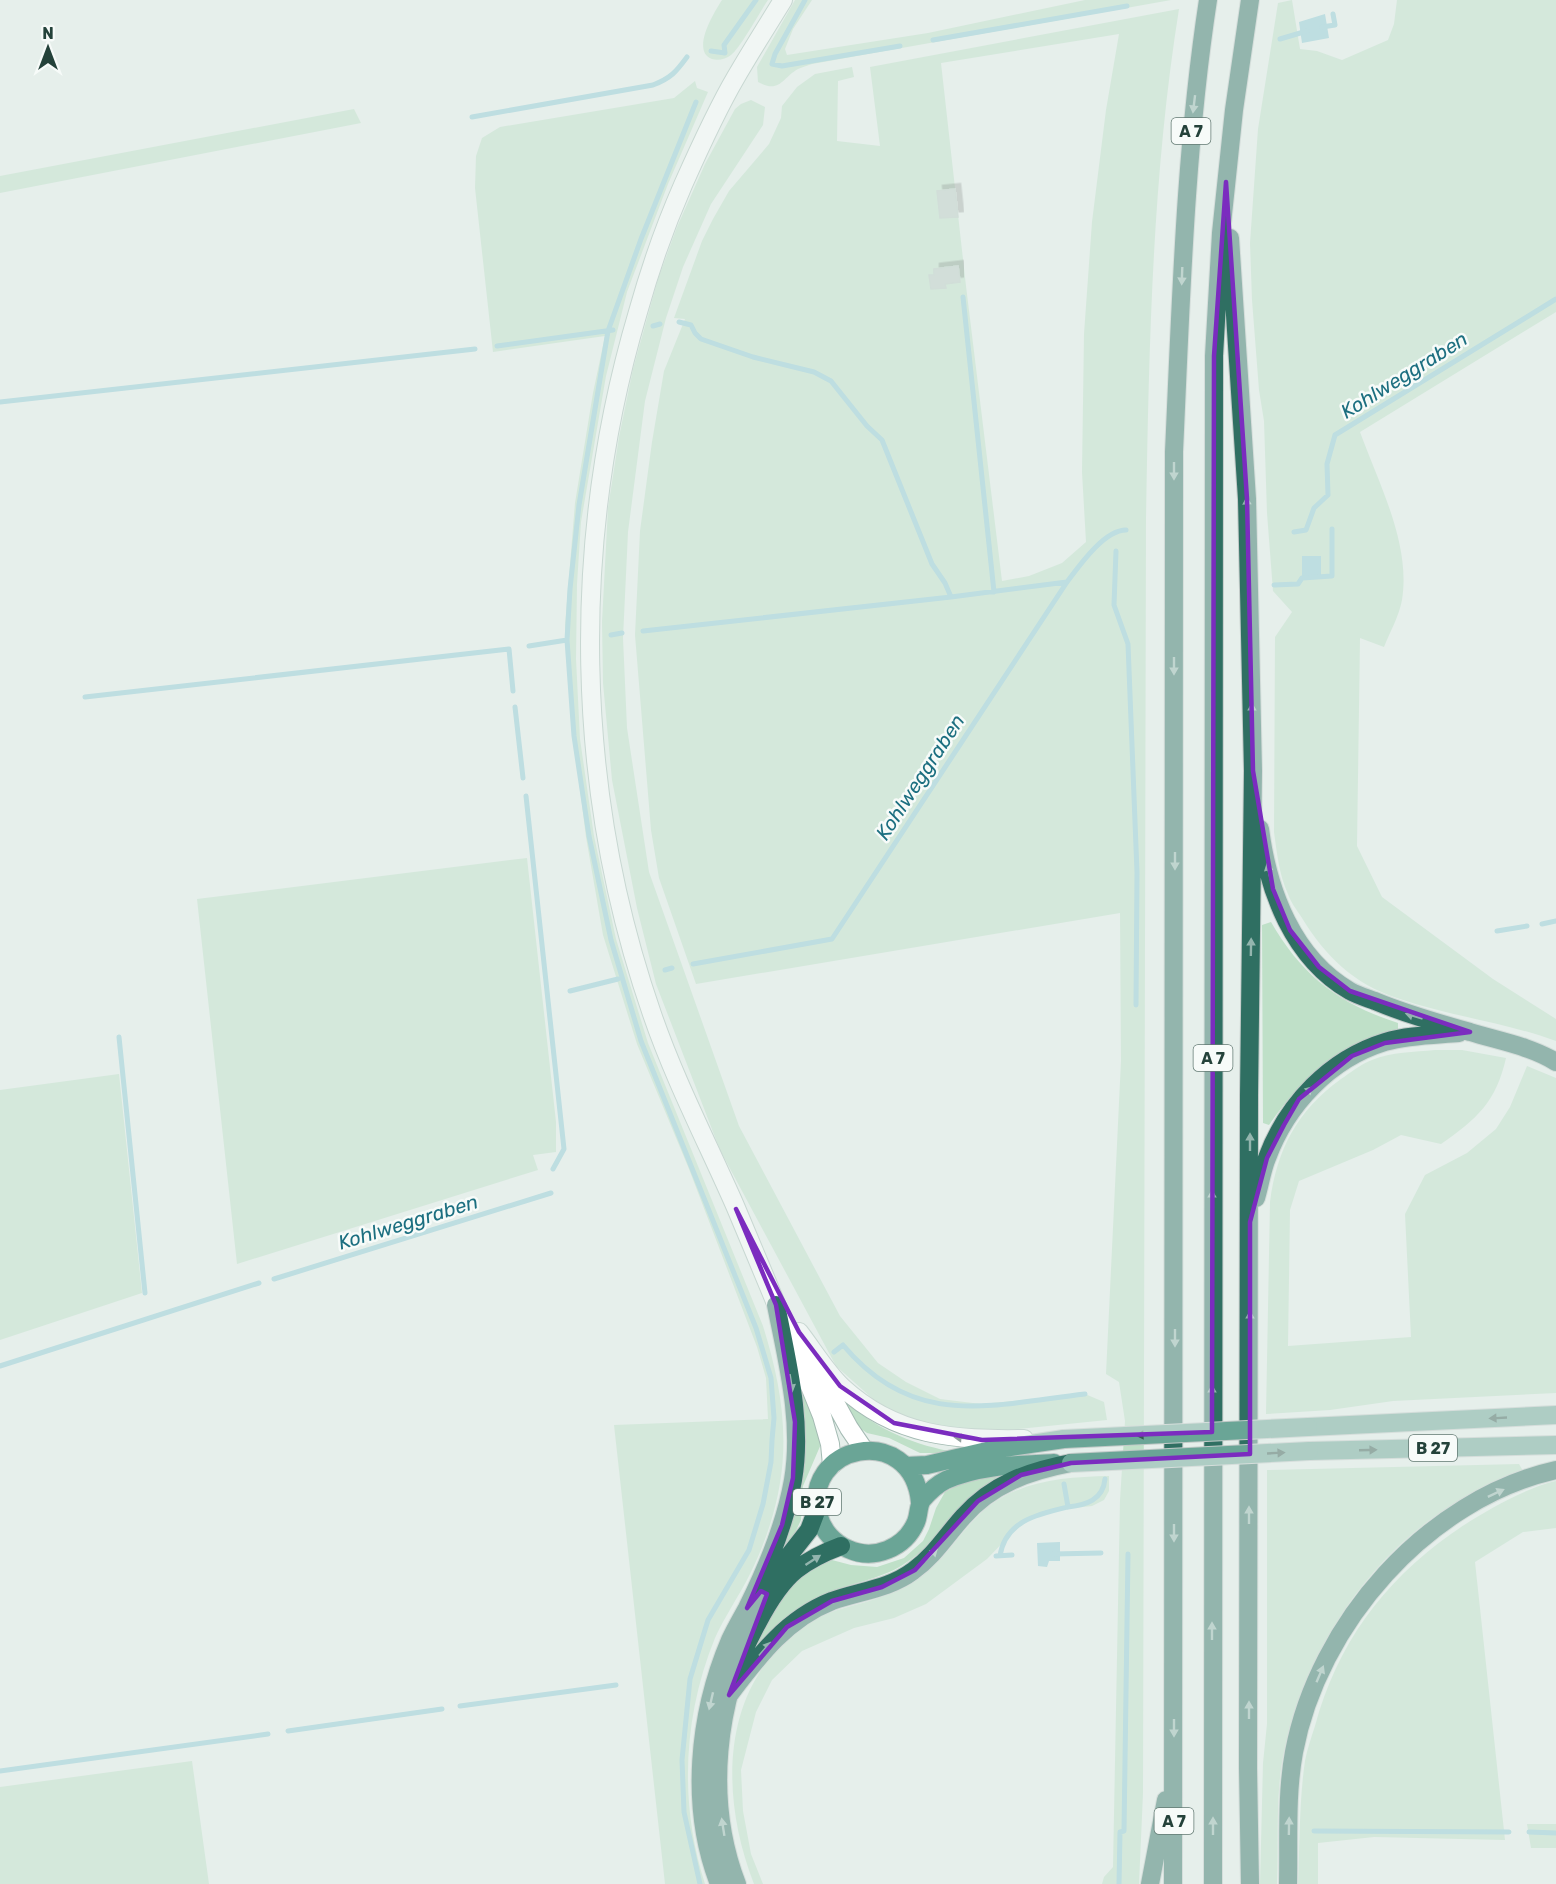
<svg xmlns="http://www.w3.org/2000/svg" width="1556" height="1884" viewBox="0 0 1556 1884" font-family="Rubik,sans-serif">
<defs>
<filter id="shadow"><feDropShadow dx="5.5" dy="-5.5" stdDeviation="0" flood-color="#0004"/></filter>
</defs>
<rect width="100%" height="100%" fill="#e6efeb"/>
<!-- green -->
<path fill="#bfe0c8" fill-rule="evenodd" d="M722,0H768C759,13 741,47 731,55C726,59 718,61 712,59C690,51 715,11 722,0Z
M795,0H812L793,29L785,49L787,55L928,33L1085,0H1171L812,64C807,66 802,67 798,69C782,78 780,94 758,82L757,67Z
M1292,0L1300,49L1317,51L1342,60L1388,40L1394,24L1397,0H1556V312L1360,432C1379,484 1411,544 1402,600C1399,616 1390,632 1384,647L1360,638L1357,846L1382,897L1493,979L1556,1019V1041C1504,1022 1449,1016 1397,998C1354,984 1325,956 1302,918C1297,910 1291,903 1288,894C1279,875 1277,853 1274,832L1275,637L1292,612L1273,591L1267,513L1264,421L1259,390L1252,300L1250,243L1258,129L1278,3Z
M1179,9C1152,177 1149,348 1146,518L1143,1793L1139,1884H1102L1104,1877L1113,1867L1120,1500L1125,1421L1119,1382L1106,1374L1121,1061L1120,913L696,984L659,878L651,830L635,635L640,531L652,442L664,371L685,319L674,318L702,241L713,219L729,191L769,144L781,118L782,106L797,87L815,74L852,67L854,77L838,81L837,141L880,146L870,67ZM1119,34L1106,110L1092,222L1084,334L1082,472L1086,542L1062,563L1029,576L1002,581L966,286L941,63Z
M695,81L697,88L708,92L668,184L627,292L606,376L581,522L577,584L576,659L580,739L594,836L616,939L648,1043L763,1326C779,1377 789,1429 780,1483C775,1514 764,1546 750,1574C739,1596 725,1616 715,1638C683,1716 679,1804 705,1884H665L614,1425L768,1419L766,1378L757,1347L689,1169L637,1044L603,935L586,837L572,725L565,626L575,503L593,393L605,336L493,352L475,188L476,156L482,138L500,127L674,98Z
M751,100L765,107L763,125L711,204L683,267L666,318L645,401L628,532L623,638L627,728L649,872L739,1126L840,1316L878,1363L906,1382L940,1399L981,1404L1085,1394L1104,1402L1107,1420L999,1431L942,1429L896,1413L873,1399L836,1366L720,1150L656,984L637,908L612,780L603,683L602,622L608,508L619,437L633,369L658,279L677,227L705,164L735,109L741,104Z
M354,109L361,123L0,193V176Z
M527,858L556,1122V1152L533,1155L538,1170L237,1264L197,899Z
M1271,922C1302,976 1339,1004 1398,1023V1031C1340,1041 1301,1079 1269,1125L1263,1123L1262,925Z
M1435,1050H1462L1506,1058C1496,1102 1477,1119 1441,1144L1401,1135L1373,1150L1299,1181L1290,1210L1288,1346L1411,1337L1405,1214L1425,1175L1467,1153L1496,1129L1510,1107L1527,1066L1556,1078V1393L1393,1401L1330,1410L1266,1414L1270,1202C1277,1149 1297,1111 1341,1079C1350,1073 1361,1064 1372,1060C1392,1052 1414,1052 1435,1050Z
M119,1074L142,1293L0,1340V1090Z
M797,1376L806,1388L821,1444L803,1486L801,1520L793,1537L780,1556L796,1510L799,1493Z
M842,1399C874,1427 908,1443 949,1451V1453H920L889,1438L867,1433L857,1426Z
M1519,1464L1523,1471C1501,1480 1480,1489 1460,1500C1369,1553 1306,1650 1284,1752C1275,1794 1279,1841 1277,1884H1260L1263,1763L1267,1724V1470Z
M996,1476L997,1479C959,1497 943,1537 910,1560C889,1576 862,1581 838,1589C801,1601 775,1624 750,1653L769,1615L800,1575L826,1561L832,1560L851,1565L877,1567L904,1558L923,1541L929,1529L936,1508L945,1492L962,1483Z
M1109,1476V1491L1104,1500L1092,1506L1064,1509L1033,1517L1013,1532L987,1559L926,1604L894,1618L854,1628L802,1651L772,1680L756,1712L741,1770L743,1811L751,1854L763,1884H754C719,1794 719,1681 809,1623C827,1611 849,1607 869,1601C888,1595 906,1587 922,1575C945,1560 958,1535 978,1516C1013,1481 1061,1477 1109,1476Z
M1556,1481V1528L1523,1532L1475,1562L1505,1840L1374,1837L1318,1843V1884H1298C1300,1843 1299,1802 1305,1761C1307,1750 1311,1738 1315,1726C1337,1645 1382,1583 1451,1534C1476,1516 1526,1487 1556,1481Z
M192,1761L209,1884H0V1787Z
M1527,1824H1556V1848H1531Z"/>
<!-- water -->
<path fill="#8ec9d4" d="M1325,14L1329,38L1302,43L1299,22Z
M1302,556H1321V578H1302Z
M1060,1542V1561H1049L1047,1567L1038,1566L1037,1543Z"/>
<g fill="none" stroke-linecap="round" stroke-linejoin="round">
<!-- stream -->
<path stroke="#8ec9d4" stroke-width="5" d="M805,0L775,54L772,64L782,66L900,46
M1322,27L1335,25L1333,14
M1280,39L1307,31
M933,40L1127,6
M711,51L725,53L724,45L756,0
M696,102L641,239L608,331L579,505L570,589L567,640L574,736L589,836L611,940L641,1041L756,1328L771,1378L774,1418L772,1440L771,1462L763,1504L749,1550L708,1620L690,1679L682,1760L684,1812L700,1884
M472,117L653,85C671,78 676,72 687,57
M963,297L994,592
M679,322L691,325L695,333L701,339L753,357L814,372L831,381L867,426L882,440L932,564L945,583L951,597
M653,326L660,324
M497,346L613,330
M0,402L475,349
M1294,532L1306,530L1314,508L1328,495L1327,464L1335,435L1556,299
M1116,551L1114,605L1128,644L1137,872L1136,1005
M1274,585L1298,584L1302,578L1332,576V529
M643,631L951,597L1067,582
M611,635L622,633
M529,646L567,640
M85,697L509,649L513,691
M515,707L523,778
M526,796L564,1149L553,1169
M1542,924L1556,921
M1497,931L1527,926
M693,964L832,939L1067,582C1079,566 1104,530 1126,530
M665,970L672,968
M570,991L618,979
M119,1037L145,1293
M274,1279L551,1193
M834,1352L843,1345C914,1430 990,1405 1085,1394
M0,1366L259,1283
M1068,1507C1086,1505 1103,1500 1105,1479
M1053,1554L1101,1553
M996,1556L1012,1555
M1000,1556C1005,1521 1038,1514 1068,1507L1064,1484
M460,1706L616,1685
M288,1731L442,1709
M0,1771L268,1734
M1314,1831L1509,1832
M1529,1832L1556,1833
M1119,1884L1120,1832L1124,1831L1128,1554"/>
</g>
<!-- building -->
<path fill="#bbcac4" stroke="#b8c9c2" stroke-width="1.5" filter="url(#shadow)" d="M955,189L958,217L940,218L937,191Z
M958,266L960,282L945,284L946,288L931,289L929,275H934V269Z"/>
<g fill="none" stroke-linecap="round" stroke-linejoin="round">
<defs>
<path id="secondary" d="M783,0C767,26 751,51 736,77C716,111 699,149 683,185C665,226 650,269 638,312C570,541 574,789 652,1014C675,1081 708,1144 736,1208C765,1277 794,1346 822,1416L830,1444L832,1465
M799,1332C813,1350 826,1372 842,1387C896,1437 955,1440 1024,1439
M815,1366L849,1428L864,1450"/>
<path id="primary" d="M1308,1427L1556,1415
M1309,1451L1556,1445
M906,1466L927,1465L991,1450L1064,1439
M920,1502C912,1421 799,1444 819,1517C823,1531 834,1543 848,1549C874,1561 905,1548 916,1522C919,1515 918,1506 922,1500C928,1493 938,1484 946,1480C980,1465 1018,1465 1054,1463"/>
<path id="motorway" d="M1230,238L1247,499L1253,771L1249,1096L1248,1768L1250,1884
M1260,829C1268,891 1293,958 1350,991C1357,995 1367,998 1375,1001C1406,1014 1438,1023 1470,1032C1499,1041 1530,1046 1556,1062
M1256,1198C1260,1185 1262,1170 1267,1158C1287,1104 1330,1059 1385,1042C1409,1035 1435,1035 1459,1033
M762,1590L809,1530L817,1509
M729,1695C758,1657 786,1619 832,1601C860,1591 889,1589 913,1571C934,1556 946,1536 963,1517C992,1484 1029,1471 1071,1463
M719,1884C689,1807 698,1715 730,1640C735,1629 741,1619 747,1608C767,1568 785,1525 793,1480C803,1422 787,1361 776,1305
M737,1884C705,1801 715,1699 758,1622C768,1603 780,1583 796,1570C810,1559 825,1552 841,1546
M1150,1884L1166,1800
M1173,1884L1174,452C1181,301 1185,150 1208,0
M1213,1884L1214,356L1221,233L1234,110L1250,0
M1288,1884C1289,1840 1286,1795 1294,1752C1318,1624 1427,1499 1556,1470"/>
</defs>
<!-- secondary casing -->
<use href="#secondary" stroke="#a4bbb3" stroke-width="20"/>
<!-- primary casing -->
<use href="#primary" stroke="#c2cac8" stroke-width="20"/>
<!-- motorway casing -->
<use href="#motorway" stroke="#c2cac8" stroke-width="20"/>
<!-- secondary -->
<use href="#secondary" stroke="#fff" stroke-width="18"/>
<!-- primary -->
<use href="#primary" stroke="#6aa596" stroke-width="18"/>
<!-- motorway -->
<use href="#motorway" stroke="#2f6f62" stroke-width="18"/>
<defs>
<path id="primary-bridge" d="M1064,1439L1308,1427
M1071,1463L1309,1451"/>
</defs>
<!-- primary-bridge casing -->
<use href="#primary-bridge" stroke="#c2cac8" stroke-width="20" stroke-linecap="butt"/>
<!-- primary-bridge -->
<use href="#primary-bridge" stroke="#6aa596" stroke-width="18"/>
</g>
<!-- one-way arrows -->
<defs><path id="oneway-solid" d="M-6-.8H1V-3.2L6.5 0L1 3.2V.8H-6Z" transform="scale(1.5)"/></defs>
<g fill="#93b5ae">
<use href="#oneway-solid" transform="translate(1194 104) rotate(97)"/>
<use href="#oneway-solid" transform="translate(1182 276) rotate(92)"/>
<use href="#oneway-solid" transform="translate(1174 471) rotate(90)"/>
<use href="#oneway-solid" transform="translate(1247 506) rotate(-92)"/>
<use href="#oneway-solid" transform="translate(1174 666) rotate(90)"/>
<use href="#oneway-solid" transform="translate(1252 712) rotate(-91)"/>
<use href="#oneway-solid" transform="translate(1175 861) rotate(90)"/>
<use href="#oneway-solid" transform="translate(1269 872) rotate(-103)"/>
<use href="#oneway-solid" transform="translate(1251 947) rotate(-89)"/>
<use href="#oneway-solid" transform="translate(1414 1016) rotate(-163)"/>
<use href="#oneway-solid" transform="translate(1306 1093) rotate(-44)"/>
<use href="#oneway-solid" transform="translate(1250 1142) rotate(-90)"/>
<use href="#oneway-solid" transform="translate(1212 1199) rotate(-90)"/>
<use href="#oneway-solid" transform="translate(1250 1320) rotate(-90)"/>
<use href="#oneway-solid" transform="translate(1175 1338) rotate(90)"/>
<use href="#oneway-solid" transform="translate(791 1383) rotate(81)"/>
<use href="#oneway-solid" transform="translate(1212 1394) rotate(-90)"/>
<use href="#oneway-solid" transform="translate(1496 1493) rotate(-25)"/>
<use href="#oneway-solid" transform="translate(1249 1515) rotate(-90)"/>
<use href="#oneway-solid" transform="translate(1174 1533) rotate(90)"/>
<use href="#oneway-solid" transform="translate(931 1555) rotate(-44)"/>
<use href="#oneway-solid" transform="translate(813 1560) rotate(-33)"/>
<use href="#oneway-solid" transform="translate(1212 1631) rotate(-90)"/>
<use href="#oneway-solid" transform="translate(765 1649) rotate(-50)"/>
<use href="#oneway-solid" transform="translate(1320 1674) rotate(-67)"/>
<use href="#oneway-solid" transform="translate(711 1701) rotate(103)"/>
<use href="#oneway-solid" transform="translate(1249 1710) rotate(-90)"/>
<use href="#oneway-solid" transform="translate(1174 1728) rotate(90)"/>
<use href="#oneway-solid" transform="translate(1213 1826) rotate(-90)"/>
<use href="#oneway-solid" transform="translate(1289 1826) rotate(-89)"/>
<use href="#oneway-solid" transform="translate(723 1827) rotate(-99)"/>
</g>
<g fill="#365b51">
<use href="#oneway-solid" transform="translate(1498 1418) rotate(177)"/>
<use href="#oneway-solid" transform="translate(1145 1435) rotate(177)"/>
<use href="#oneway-solid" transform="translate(1368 1450) rotate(-2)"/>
<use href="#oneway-solid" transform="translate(1276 1453) rotate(-3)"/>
</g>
<use fill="#92a09c" href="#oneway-solid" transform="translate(963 1438) rotate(-175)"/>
<!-- marked area -->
<path d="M0 0H1556V1884H0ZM1226,182L1247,499L1253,771L1273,889L1290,930L1319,967L1350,991L1470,1032L1385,1043L1352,1056L1299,1099L1284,1125L1267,1158L1250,1222V1454L1071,1463L1021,1475L978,1501L915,1570L882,1587L832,1601L787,1627L729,1695L767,1594L761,1591L747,1608L782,1525L793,1478L795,1422L776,1305L736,1209L799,1332L840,1386L894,1423L982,1440L1212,1432L1214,356Z" fill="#e6efeb" fill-opacity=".55" fill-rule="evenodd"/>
<path fill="none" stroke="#7b2cbf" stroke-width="4.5" stroke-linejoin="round" d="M1226,182L1247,499L1253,771L1273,889L1290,930L1319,967L1350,991L1470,1032L1385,1043L1352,1056L1299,1099L1284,1125L1267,1158L1250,1222V1454L1071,1463L1021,1475L978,1501L915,1570L882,1587L832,1601L787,1627L729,1695L767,1594L761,1591L747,1608L782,1525L793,1478L795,1422L776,1305L736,1209L799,1332L840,1386L894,1423L982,1440L1212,1432L1214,356Z"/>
<g text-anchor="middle" stroke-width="5" stroke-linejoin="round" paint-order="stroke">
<!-- shield labels -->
<g fill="#f7fbf9" stroke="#637a73" stroke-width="1.5">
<rect x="1171.5" y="118" width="39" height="26" rx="4.5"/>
<rect x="1193.5" y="1045" width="39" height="26" rx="4.5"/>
<rect x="1409" y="1435" width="48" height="26" rx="4.5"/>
<rect x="793" y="1489" width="48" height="26" rx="4.5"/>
<rect x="1154.5" y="1808" width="39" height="26" rx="4.5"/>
</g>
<g font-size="16" font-weight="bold" fill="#24423a">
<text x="1191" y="137">A 7</text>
<text x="1213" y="1064">A 7</text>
<text x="1433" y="1454">B 27</text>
<text x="817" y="1508">B 27</text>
<text x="1174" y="1827">A 7</text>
</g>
<!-- water labels -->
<g font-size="20" font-style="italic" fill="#1c6f80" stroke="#f7fbf9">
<text transform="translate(1404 375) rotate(-32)" y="7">Kohlweggraben</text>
<text transform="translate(920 777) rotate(-57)" y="7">Kohlweggraben</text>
<text transform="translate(408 1222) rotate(-17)" y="7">Kohlweggraben</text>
</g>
</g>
<!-- north arrow -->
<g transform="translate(48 48)" stroke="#f7fbf9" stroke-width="4.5" paint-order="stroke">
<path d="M0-4.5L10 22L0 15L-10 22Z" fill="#24423a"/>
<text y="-9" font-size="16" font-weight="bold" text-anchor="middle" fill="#24423a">N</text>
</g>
</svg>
